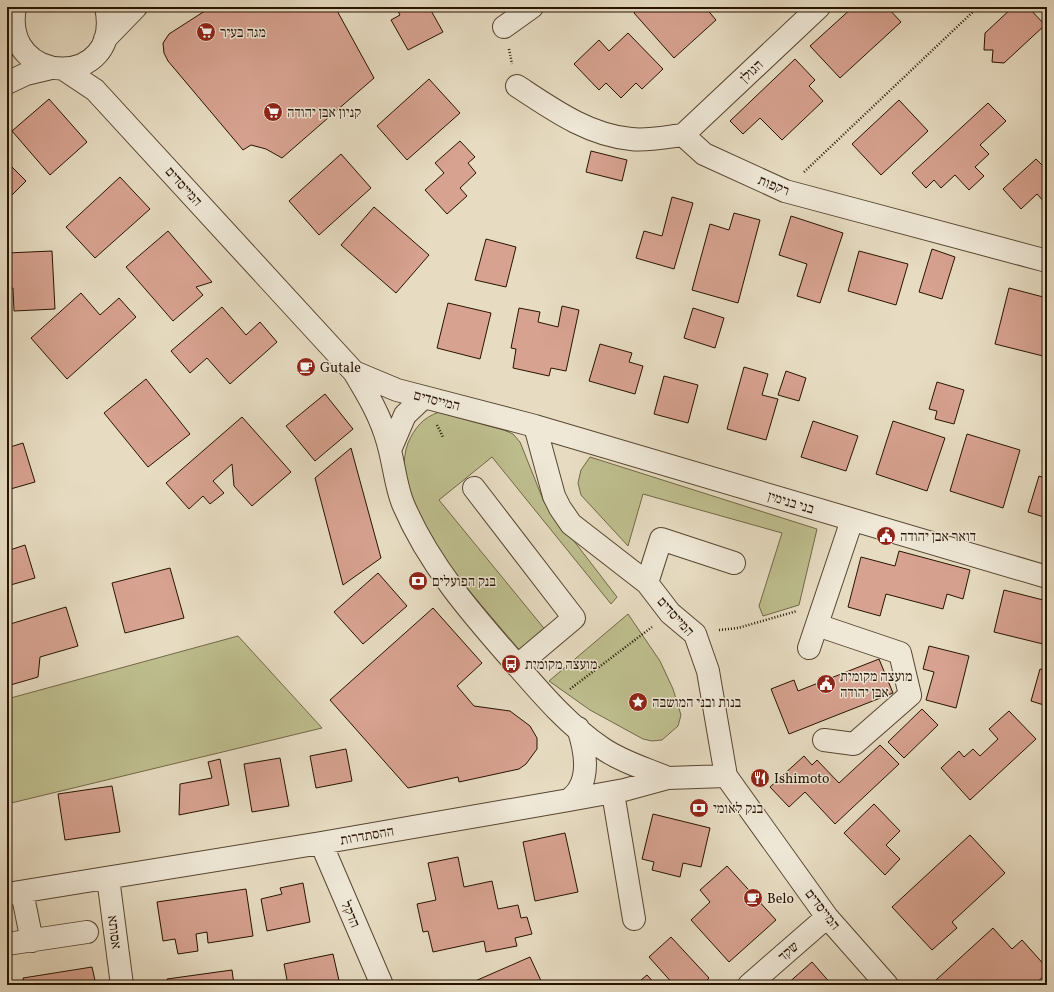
<svg xmlns="http://www.w3.org/2000/svg" width="1054" height="992" viewBox="0 0 1054 992" font-family="Vollkorn,'Frank Ruhl Libre',serif">
<rect width="100%" height="100%" fill="#e7dcc2"/>
<filter id="stains"><feTurbulence type="fractalNoise" baseFrequency=".005" numOctaves="4"/><feColorMatrix values="0 0 0 0 .2 0 0 0 0 .09 0 0 0 0 .02 0 0 0 .5 -.17"/></filter>
<radialGradient id="worn" r=".72"><stop offset=".6" stop-color="#630" stop-opacity="0"/><stop offset="1" stop-color="#630" stop-opacity=".3"/></radialGradient>
<!-- green -->
<path fill="#bebe8e" stroke="#726847" d="M439,412L504,430L513,434L520,442L544,502L617,597L611,604L492,457L439,500L547,632L522,653C486,610 448,570 421,520C417,512 410,503 408,493C404,477 402,459 408,443C415,427 423,418 439,412Z
M590,457L817,529L799,605L763,616L759,606L782,533L643,494L628,546L581,495L578,483L581,470Z
M628,614L660,661L673,689L681,715L678,726L662,740L652,741L643,739L590,710L549,681Z
M238,636L322,728L7,804V699Z"/>
<!-- building -->
<path fill="#d7a290" stroke="#271300" d="M211,7H335L374,78L282,158L266,149L251,145L243,150L168,61L164,53L163,43L169,34Z
M401,7H429L443,32L408,50L391,20L400,15L397,9Z
M640,7H705L716,20L674,58L634,13Z
M853,7H887L901,22L840,78L810,46Z
M1013,7H1028L1045,25L1004,63L992,62L993,50H984L985,33Z
M628,33L663,69L642,89L636,83L621,98L606,83L599,90L574,64L599,40L609,51Z
M795,59L815,80L809,86L823,101L782,140L760,118L743,134L730,121Z
M429,79L460,113L407,160L377,126Z
M49,99L87,142L50,175L12,131Z
M899,100L928,131L881,175L852,144Z
M988,103L1006,121L980,145L989,154L975,167L984,176L969,190L955,175L941,188L934,180L926,188L912,173Z
M460,141L475,157L468,163L476,173L460,188L467,196L447,214L425,190L444,173L435,163Z
M591,151L627,160L622,181L586,172Z
M341,154L371,188L319,235L289,201Z
M1036,159L1047,170V205L1037,194L1021,209L1003,189Z
M7,162L26,181L7,200Z
M120,177L150,209L95,258L66,227Z
M672,197L693,203L674,269L636,258L644,231L662,236Z
M374,207L429,255L396,293L341,245Z
M734,213L760,220L738,303L692,290L710,224L729,230Z
M791,216L843,233L820,303L797,296L807,264L779,255Z
M168,231L212,282L196,287L203,295L173,321L126,267Z
M486,239L516,247L506,287L475,280Z
M932,249L955,257L942,299L919,292Z
M52,251L55,309L14,311L13,288L7,289V253Z
M859,251L908,264L896,305L848,291Z
M1009,288L1047,298V357L995,344Z
M81,293L100,315L119,298L136,317L67,379L31,338Z
M448,303L491,313L480,359L437,348Z
M562,306L579,310L566,371L551,368L549,376L513,368L516,349L511,348L519,308L540,312L538,322L558,327Z
M222,307L246,335L260,322L277,342L230,384L207,358L190,373L171,351Z
M693,308L724,318L715,348L684,338Z
M600,344L632,353L629,362L643,366L635,394L589,381Z
M744,367L768,374L762,395L778,399L766,440L727,429Z
M786,371L806,378L799,401L778,395Z
M664,376L698,385L688,423L654,414Z
M146,379L190,434L148,467L104,413Z
M937,382L964,390L954,424L935,419L937,411L929,409Z
M325,394L353,429L315,461L286,426Z
M242,417L291,472L252,506L234,486L232,464L213,481L224,493L210,504L203,496L189,509L166,483Z
M813,421L858,436L846,471L801,457Z
M893,421L945,438L927,491L876,474Z
M967,434L1020,450L1003,508L950,491Z
M23,443L35,482L7,490V448Z
M351,448L381,558L343,585L315,478Z
M1039,476L1047,479V518L1028,512Z
M25,545L35,578L7,586V551Z
M899,551L970,570L963,599L947,594L943,609L886,594L880,616L848,607L861,557L895,566Z
M170,568L184,618L125,633L112,583Z
M378,573L407,606L363,644L334,612Z
M1004,590L1047,601V645L994,632Z
M66,607L78,646L40,657L38,677L7,686V625Z
M433,608L482,663L457,686L474,706L510,711L530,726L537,738V749L526,764L519,769L459,782L458,777L408,788L330,700Z
M929,646L969,656L956,708L926,700L934,672L923,669Z
M879,659L893,693L789,734L771,689L794,680L798,691Z
M1040,669L1047,671V706L1031,701Z
M922,709L938,725L904,758L888,742Z
M1009,711L1036,739L970,800L941,768L959,751L964,757L973,749L980,756L998,739L989,729Z
M880,745L899,764L835,824L805,792L789,807L770,787L804,756L812,765L817,760L839,783Z
M346,749L352,781L316,788L310,756Z
M280,758L289,806L252,812L244,764Z
M220,759L229,805L179,815L180,784L212,778L208,762Z
M112,786L120,832L65,840L58,794Z
M874,804L900,831L886,845L900,859L885,875L844,833Z
M653,814L710,828L701,867L683,863L680,877L652,870L654,862L642,859Z
M565,833L578,892L535,901L523,842Z
M970,835L1005,873L952,922L957,928L932,950L892,907Z
M458,857L464,887L492,881L498,909L518,905L521,918L527,917L532,934L515,938L517,946L486,952L484,941L433,952L428,931L423,932L417,904L436,900L428,863Z
M727,866L776,920L729,962L691,920L710,902L700,890Z
M303,883L310,922L267,931L261,899L282,894L280,888Z
M246,889L253,936L208,943L207,932L196,934L198,951L178,954L175,939L163,941L157,902Z
M993,928L1012,949L1022,940L1047,968V973L1034,985H941L936,980Z
M671,937L709,978L702,985H674L649,957Z
M333,954L340,985H288L284,964Z
M530,957L543,985H466Z
M812,962L832,985H786Z
M92,967L96,985H25L23,978Z
M232,970L234,985H168L167,979Z
M647,975L656,985H635Z"/>
<g fill="none" stroke-linecap="round" stroke-linejoin="round">
<defs>
<path id="minor" d="M15,7C0,87 124,91 106,7
M504,27L532,7
M105,39L136,7
M65,70L95,90L354,372C368,395 381,417 388,443C394,463 395,484 403,504C429,565 471,613 514,662C541,693 568,725 602,748C622,762 647,769 668,778
M7,83L26,74L51,68
M517,86C552,109 588,135 631,139C647,141 666,137 683,135L704,154L785,191L1047,261
M683,135L819,7
M354,372L397,390L535,426L1047,577
M535,426L554,496L560,508L571,524L647,583L670,613L695,634L708,671L726,776L827,917L887,985
M390,450L405,415L424,397
M474,488L574,618L517,666
M647,583L661,539L734,563
M817,625L900,653L910,695L854,744L824,740
M809,648L852,520
M613,793L634,919
M569,800C572,797 577,793 579,789C590,771 584,746 578,728
M321,843L382,985
M108,878L122,985
M22,892L32,941
M7,894L321,843L569,800L624,790L668,778L726,776
M7,944L87,932
M749,985L827,917"/>
</defs>
<!-- minor casing -->
<use href="#minor" stroke="#574530" stroke-width="24"/>
<!-- path -->
<path stroke="#271300" stroke-width="2.5" stroke-dasharray="1 2" stroke-linecap="butt" d="M509,49L512,64
M804,172L978,7
M437,425L443,437
M719,630L738,628L797,611
M570,689L652,627"/>
<!-- minor -->
<use href="#minor" stroke="#efe8d7" stroke-width="22"/>
</g>
<!-- icons -->
<defs>
<symbol id="supermarket-disc" viewBox="-11 -11 22 22"><circle r="9.5" fill="#8f2418" stroke="#efe8d7"/><path d="M-6-5.5h2.5l.6 2H6L4.5 2H-2.5L-4.4-4H-6ZM-1.5 3.2a1.3 1.3 0 1 0 .1 0ZM3 3.2a1.3 1.3 0 1 0 .1 0Z" fill="#fff"/></symbol>
<symbol id="cafe-disc" viewBox="-11 -11 22 22"><circle r="9.5" fill="#8f2418" stroke="#efe8d7"/><path d="M-5.5-4.5H6V0H3Q3 3.5 0 3.5H-2.5Q-5.5 3.5-5.5 0ZM3-3.2v2h1.7v-2ZM-6 4.5H4V6H-6Z" fill="#fff"/></symbol>
<symbol id="civic-disc" viewBox="-11 -11 22 22"><circle r="9.5" fill="#8f2418" stroke="#efe8d7"/><path d="M-.6-6.5H3V-4.5H.6V-3L4-1V1h2V6H-6V1h2V-1L-.6-3ZM-1.2 2.5V6h2.4V2.5Z" fill="#fff"/></symbol>
<symbol id="bank-disc" viewBox="-11 -11 22 22"><circle r="9.5" fill="#8f2418" stroke="#efe8d7"/><path d="M-6-4H6V4H-6ZM0-2.3a2.3 2.3 0 1 0 0 4.6a2.3 2.3 0 1 0 0-4.6Z" fill="#fff"/></symbol>
<symbol id="bus-disc" viewBox="-11 -11 22 22"><circle r="9.5" fill="#8f2418" stroke="#efe8d7"/><path d="M-5-6H5V4H4V6H2V4H-2V6H-4V4H-5ZM-3.5-4V0h7V-4ZM-3.5 1.2v1.5H-2V1.2ZM2 1.2v1.5H3.5V1.2Z" fill="#fff"/></symbol>
<symbol id="sight-disc" viewBox="-11 -11 22 22"><circle r="9.5" fill="#8f2418" stroke="#efe8d7"/><path d="M0-6L1.8-2.2L6-1.7L2.9 1.2L3.7 5.4L0 3.3L-3.7 5.4L-2.9 1.2L-6-1.7L-1.8-2.2Z" fill="#fff"/></symbol>
<symbol id="restaurant-disc" viewBox="-11 -11 22 22"><circle r="9.5" fill="#8f2418" stroke="#efe8d7"/><path d="M-5-6h1v4h1v-4h1v4h1v-4h1v5L-1.5 .5V6h-2V.5L-5-1ZM5-6V6H3V1.5H1.5Q1.5-4 5-6Z" fill="#fff"/></symbol>
</defs>
<g fill-rule="evenodd">
<use href="#supermarket-disc" x="195" y="21" width="22" height="22"/>
<use href="#supermarket-disc" x="262" y="101" width="22" height="22"/>
<use href="#cafe-disc" x="295" y="356" width="22" height="22"/>
<use href="#civic-disc" x="875" y="525" width="22" height="22"/>
<use href="#bank-disc" x="407" y="570" width="22" height="22"/>
<use href="#bus-disc" x="500" y="653" width="22" height="22"/>
<use href="#civic-disc" x="815" y="673" width="22" height="22"/>
<use href="#sight-disc" x="627" y="691" width="22" height="22"/>
<use href="#restaurant-disc" x="749" y="767" width="22" height="22"/>
<use href="#bank-disc" x="688" y="797" width="22" height="22"/>
<use href="#cafe-disc" x="742" y="887" width="22" height="22"/>
</g>
<g text-anchor="middle" stroke-width="3" stroke-linejoin="round" paint-order="stroke">
<!-- poi labels -->
<g font-size="14" fill="#271300" stroke="#efe8d7" text-anchor="start">
<text x="220" y="37">מגה בעיר</text>
<text x="287" y="117">קניון אבן יהודה</text>
<text x="320" y="372">Gutale</text>
<text x="900" y="541">דואר אבן יהודה</text>
<text x="432" y="586">בנק הפועלים</text>
<text x="525" y="669">מועצה מקומית</text>
<text x="840" y="681">מועצה מקומית<tspan x="840" dy="16">אבן יהודה</tspan></text>
<text x="652" y="707">בנות ובני המושבה</text>
<text x="774" y="783">Ishimoto</text>
<text x="713" y="813">בנק לאומי</text>
<text x="767" y="903">Belo</text>
</g>
<!-- street labels -->
<g font-size="14" fill="#271300" stroke="#efe8d7">
<text transform="translate(751 71) rotate(-43)" y="5">הגולן</text>
<text transform="translate(774 185) rotate(22)" y="5">רקפות</text>
<text transform="translate(184 186) rotate(48)" y="5">המייסדים</text>
<text transform="translate(437 400) rotate(14)" y="5">המייסדים</text>
<text transform="translate(791 502) rotate(17)" y="5">בני בנימין</text>
<text transform="translate(676 616) rotate(48)" y="5">המייסדים</text>
<text transform="translate(367 835) rotate(-10)" y="5">ההסתדרות</text>
<text transform="translate(823 909) rotate(52)" y="5">המייסדים</text>
<text transform="translate(351 914) rotate(67)" y="5">הדקל</text>
<text transform="translate(115 932) rotate(83)" y="5">אסותא</text>
<text transform="translate(788 951) rotate(-41)" y="5">שקד</text>
</g>
</g>
<!-- margin -->
<rect width="1054" height="992" fill="none" stroke="#e7dcc2" stroke-width="24"/>
<rect x="8" y="8" width="1038" height="976" fill="none" stroke="#271300" stroke-width="2"/>
<rect x="12" y="12" width="1030" height="968" fill="none" stroke="#271300"/>
<rect width="100%" height="100%" filter="url(#stains)"/>
<rect width="100%" height="100%" fill="url(#worn)"/>
</svg>
